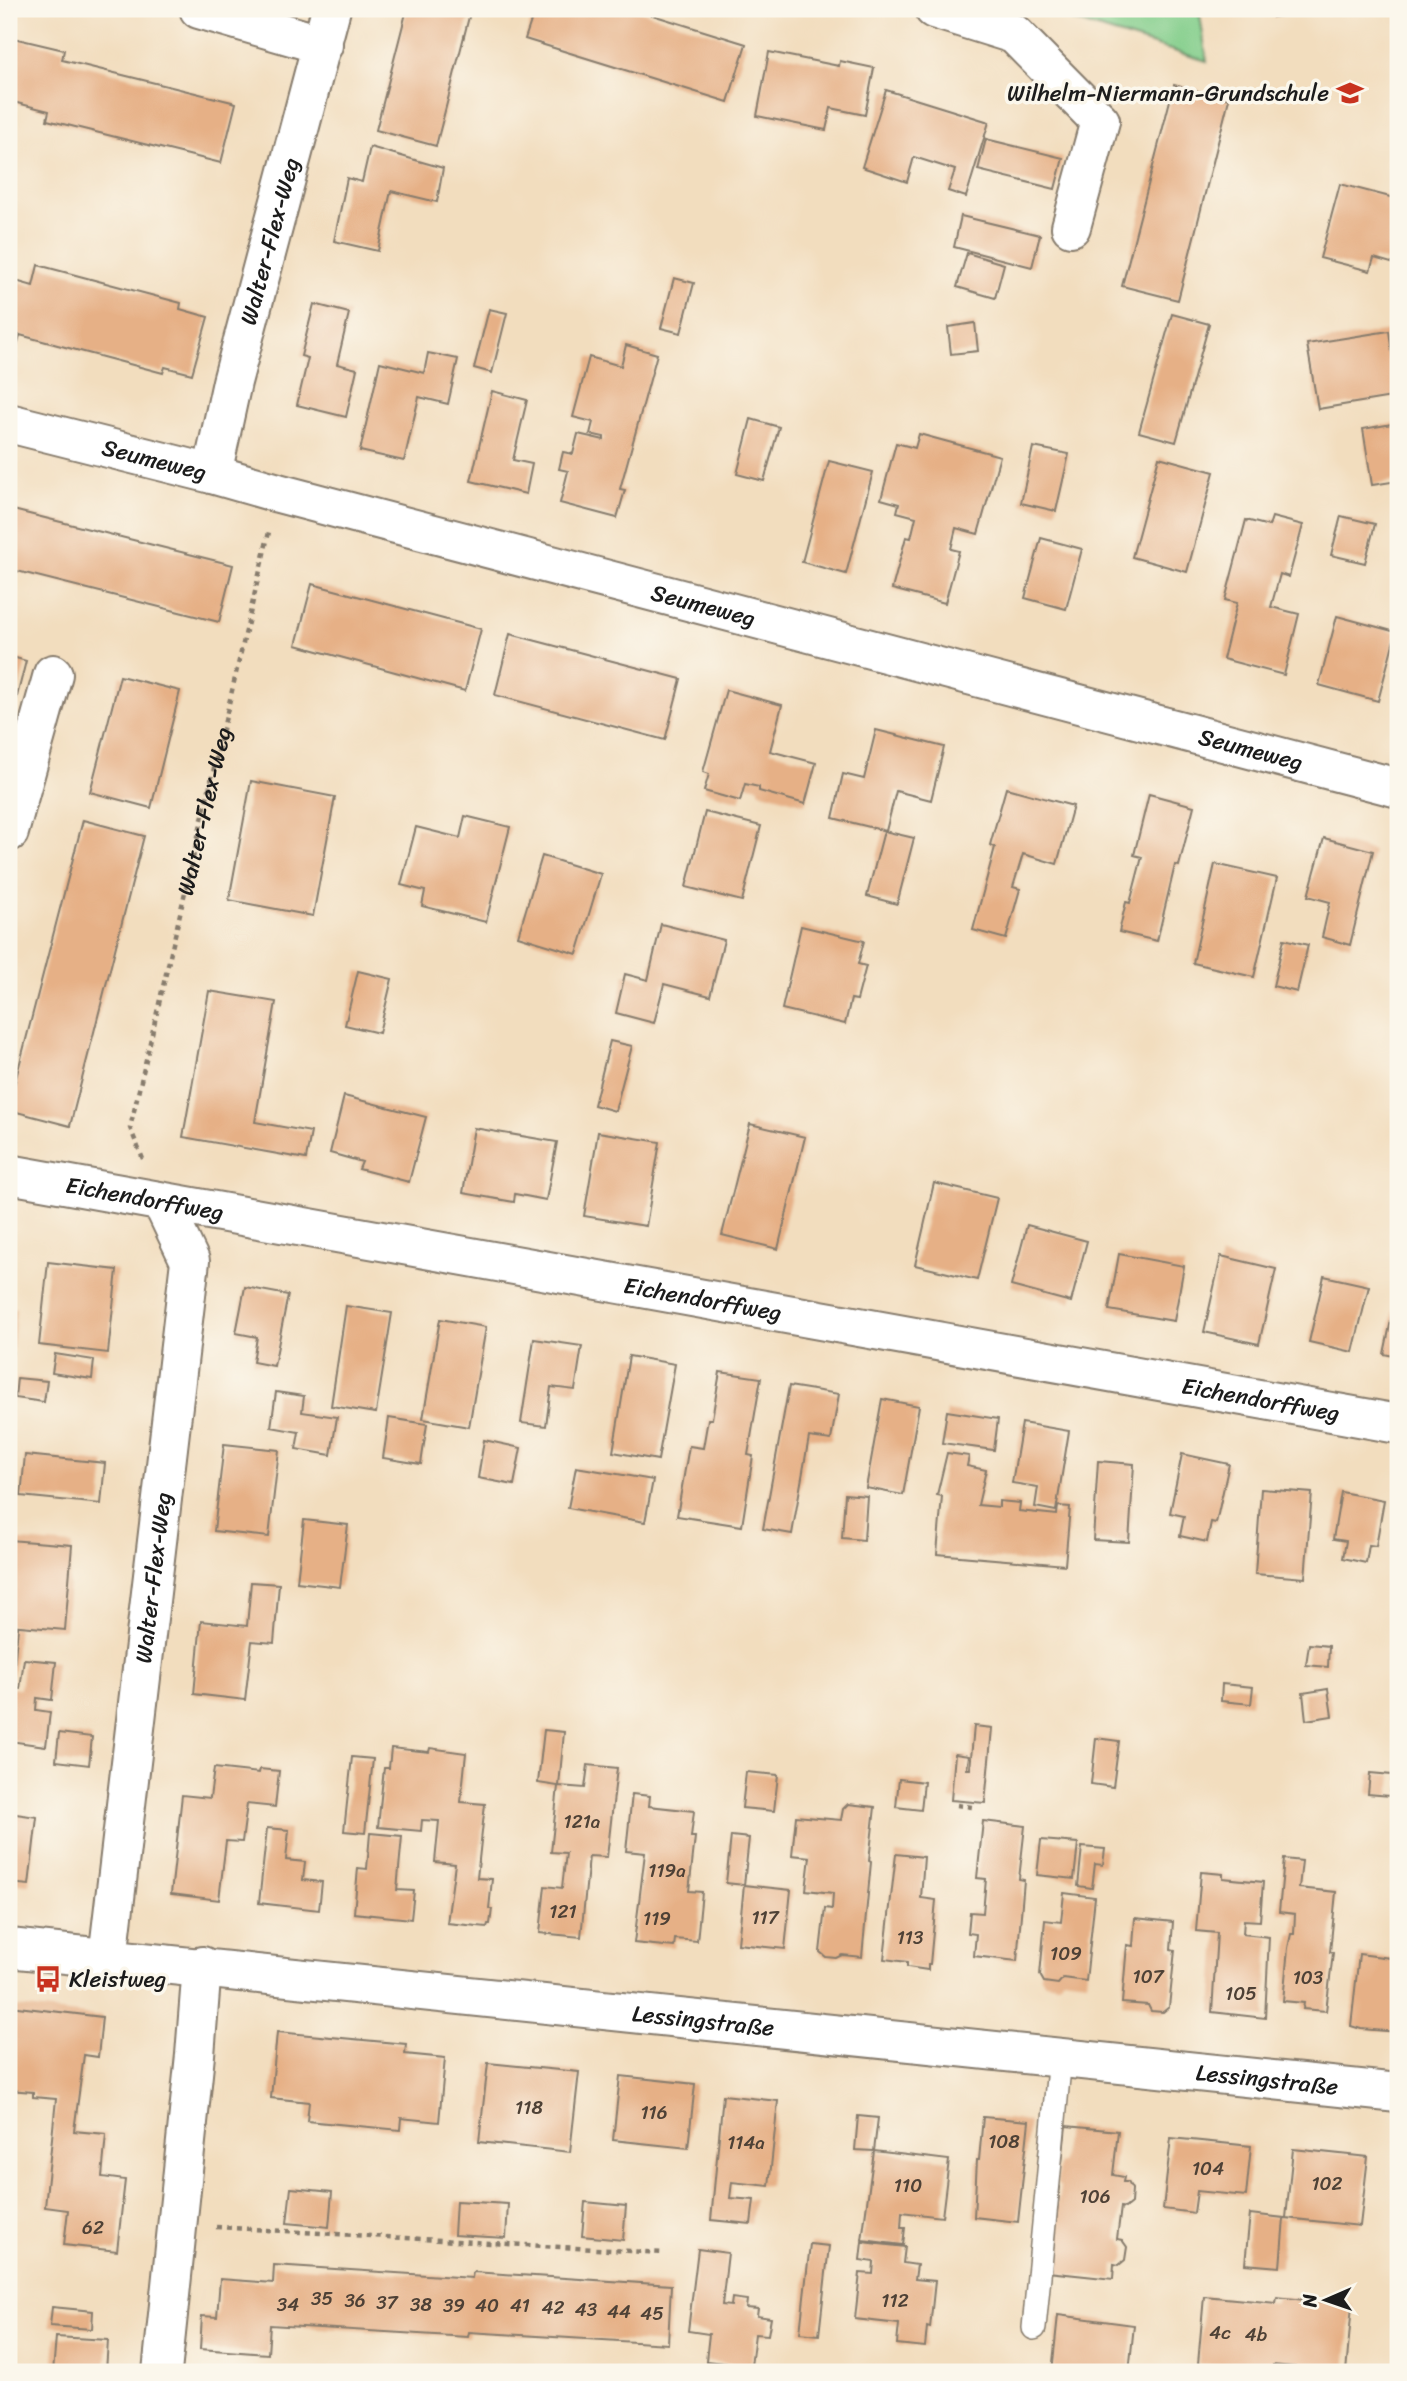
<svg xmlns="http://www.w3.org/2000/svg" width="1407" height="2381" viewBox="0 0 1407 2381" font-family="Sriracha,sans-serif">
<rect width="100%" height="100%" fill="#fbf7ec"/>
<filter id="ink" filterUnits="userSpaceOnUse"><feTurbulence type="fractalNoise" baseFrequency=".0143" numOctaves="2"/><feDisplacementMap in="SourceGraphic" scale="14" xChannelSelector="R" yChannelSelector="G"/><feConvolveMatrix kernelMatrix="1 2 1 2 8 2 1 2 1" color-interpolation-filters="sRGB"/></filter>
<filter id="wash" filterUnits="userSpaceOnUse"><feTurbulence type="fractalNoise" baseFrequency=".00686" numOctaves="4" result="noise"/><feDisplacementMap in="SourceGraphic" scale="28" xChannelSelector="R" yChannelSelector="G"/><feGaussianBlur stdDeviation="1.57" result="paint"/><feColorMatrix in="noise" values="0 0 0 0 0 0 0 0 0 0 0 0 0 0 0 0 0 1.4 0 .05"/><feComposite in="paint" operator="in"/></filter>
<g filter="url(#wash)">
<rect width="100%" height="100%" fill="#f2ddbe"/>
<!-- green -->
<path fill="#83ce8b" stroke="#507554" stroke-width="2" d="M1035,9H1199L1207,61Z"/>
<g id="blocks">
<!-- building -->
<path fill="#e6b086" d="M407,9H471L436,146L376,130Z
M535,9H633L746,44L728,102L525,39Z
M1271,9H1316V10L1273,17Z
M9,37L64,50L62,60L236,103L221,163L47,120L49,111L9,101Z
M769,52L839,66L840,61L874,68L865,115L831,108L826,130L757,116Z
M1174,85L1229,99L1178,300L1122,286Z
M886,90L989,122L966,197L948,191L955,170L914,157L907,182L862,167Z
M986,139L1063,158L1055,189L978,170Z
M370,147L443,168L437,202L391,191L378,251L334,241L347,178L362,182Z
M1340,184L1398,199V265L1374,258L1370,271L1320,258Z
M961,216L1040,235L1032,267L954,247Z
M967,253L1004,264L995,298L957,287Z
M38,265L181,303L180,309L208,317L192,374L165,367L163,373L20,335L17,346L9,344V279L33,286Z
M674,278L694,283L681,333L661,328Z
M314,304L349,313L337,364L357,369L346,417L297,405L308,358L301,356Z
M489,309L507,313L492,373L474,368Z
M1172,314L1209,324L1176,442L1139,432Z
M975,323L978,351L951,354L948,327Z
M1389,331L1398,396L1318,409L1307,344Z
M626,345L657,354L620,489L625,490L617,518L560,503L568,471L559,469L563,452L573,454L578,434L604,440V437L590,434L593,422L573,417L589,357L621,366Z
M428,353L458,359L448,404L419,397L404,461L360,451L380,362L424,373Z
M492,391L527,400L513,460L532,464L526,494L471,481Z
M751,419L779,427L764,481L737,474Z
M1398,423V481L1372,485L1363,429Z
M919,434L1000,456L978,534L956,528L951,549L959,551L945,603L892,589L906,537L911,538L916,517L897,512L899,504L881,499L896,443L915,448Z
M1033,447L1069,454L1056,511L1021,503Z
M1159,457L1214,472L1187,572L1132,557Z
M829,461L873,472L846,574L802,562Z
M9,509L233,565L219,622L9,569Z
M1341,516L1375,524L1365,563L1331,555Z
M1272,517L1303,525L1289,577L1280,574L1271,607L1299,614L1284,675L1223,659L1237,603L1225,600L1246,520L1269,526Z
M1041,538L1082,549L1066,609L1025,598Z
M312,584L481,629L465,691L296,645Z
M1337,616L1396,632L1378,701L1319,685Z
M510,634L681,679L665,740L495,695Z
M9,656L26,661L10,724H9Z
M120,676L180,691L151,808L90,792Z
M726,690L782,705L770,751L816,763L805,804L759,791V787L745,784L740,801L704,791L709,774L703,772Z
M876,730L944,747L931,800L896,791L886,831L833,818L843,774L864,779Z
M251,781L335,797L313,916L229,900Z
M1006,788L1073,806L1057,864L1023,854L1013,887L1020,889L1006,939L973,930L995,847L990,845Z
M1149,794L1194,806L1179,866L1175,865L1157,941L1119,932L1126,902L1130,903L1142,857L1134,855Z
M705,812L761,826L742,901L686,887Z
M465,816L510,827L486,922L422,906L425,891L401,885L416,827L460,838Z
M83,820L144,836L70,1126L9,1110V1105Z
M884,831L914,838L897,904L867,896Z
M1324,838L1373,851L1350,945L1322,937L1330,902L1308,896Z
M542,856L601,874L577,954L518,936Z
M1215,864L1277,878L1254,977L1193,963Z
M661,924L724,940L710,996L664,984L654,1023L616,1013L625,974L648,980Z
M801,926L864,941L858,964L866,966L857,1000L851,999L845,1024L782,1009Z
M1284,939L1308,945L1297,992L1273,986Z
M358,971L392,979L379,1033L345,1025Z
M209,991L276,1002L255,1122L311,1132L306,1159L183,1137Z
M610,1041L632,1046L615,1111L594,1105Z
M344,1096L426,1117L409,1182L359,1169L362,1162L330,1153Z
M750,1124L805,1137L778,1249L722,1235Z
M474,1128L557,1142L546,1200L515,1194L514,1202L463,1193Z
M598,1132L660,1142L646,1226L584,1216Z
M934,1183L997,1198L977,1280L915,1265Z
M1027,1225L1087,1241L1071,1302L1011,1286Z
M1119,1254L1184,1266L1174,1321L1109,1310Z
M1221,1256L1276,1269L1259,1344L1204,1332Z
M48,1262L117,1270L108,1353L39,1345Z
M1324,1276L1369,1286L1353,1352L1309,1342Z
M245,1287L288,1295L274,1366L253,1362L257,1337L236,1333Z
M1397,1291H1398V1357L1384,1354Z
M346,1306L392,1313L376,1413L331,1406Z
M9,1308L16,1309L11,1367H9Z
M440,1319L486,1327L469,1427L423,1419Z
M534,1339L582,1346L575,1390L551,1387L546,1426L521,1423Z
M55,1354L94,1360L92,1379L52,1373Z
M629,1356L675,1364L658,1460L613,1452Z
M720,1372L761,1378L748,1455L753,1456L742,1526L677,1516L689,1446L703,1448L708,1419H712Z
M17,1378L47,1381L44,1402L15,1398Z
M789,1386L839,1394L831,1440L809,1437L792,1534L763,1529Z
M276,1392L304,1396L302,1412L337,1417L331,1455L296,1449L299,1432L271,1427Z
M882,1399L919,1406L903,1495L866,1488Z
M947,1411L998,1419L994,1450L942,1443Z
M389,1418L427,1424L421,1464L383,1458Z
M1022,1423L1069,1431L1056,1511L1035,1507L1038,1487L1012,1483Z
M484,1440L521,1448L514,1485L478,1478Z
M224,1444L279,1450L269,1537L214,1531Z
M947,1453L969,1456L967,1466L986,1470L978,1505L999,1507V1501L1020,1503L1019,1511L1057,1515L1058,1506L1070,1507L1065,1565L937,1554L942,1496L937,1495Z
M1182,1454L1229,1464L1216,1523L1211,1522L1207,1542L1180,1536L1184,1516L1170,1513Z
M25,1455L105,1463L101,1504L21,1496Z
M1098,1461L1134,1464L1129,1542L1093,1540Z
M576,1467L653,1480L645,1522L568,1508Z
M1261,1489L1312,1493L1305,1578L1255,1574Z
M1341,1492L1384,1500L1376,1546L1369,1545L1366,1563L1343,1558L1346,1541L1333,1539Z
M845,1494L867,1496L864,1540L842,1538Z
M304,1520L348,1525L340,1587L297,1582Z
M9,1540L72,1545L65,1630L9,1625Z
M251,1582L279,1584L274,1643L252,1641L245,1700L194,1694L201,1621L247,1626Z
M9,1627L18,1628L13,1675L9,1674Z
M1309,1644L1329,1646L1328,1667L1306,1665Z
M24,1659L56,1662L52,1700L37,1698L36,1710L50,1712L46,1746L9,1741V1688L20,1689Z
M1222,1684L1253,1687L1251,1704L1221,1701Z
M1328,1689L1332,1716L1306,1720L1303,1693Z
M974,1726L992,1728L985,1803L951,1800L955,1754L969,1756L967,1769H970Z
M544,1730L564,1732L559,1786L585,1788L588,1765L617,1768L607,1857L589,1856L581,1937L540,1933L545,1886L562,1888L566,1853L551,1852L558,1786L538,1783Z
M59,1733L92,1737L89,1765L56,1761Z
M1096,1738L1119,1741L1113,1787L1091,1784Z
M391,1748L429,1752L430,1748L466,1753L461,1802L485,1804L477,1878L492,1879L489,1909H492L490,1924H488L487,1927L447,1923L455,1864L435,1862L439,1821L422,1820L421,1831L378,1827L384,1768H389Z
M352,1757L373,1759L365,1833L344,1831Z
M214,1768L259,1773L260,1769L279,1771L275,1807L247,1804L242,1842L226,1841L219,1900L171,1894L182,1795L210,1798Z
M746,1772L778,1775L774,1811L742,1808Z
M1370,1773L1392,1775L1390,1796L1368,1794Z
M899,1779L924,1782L921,1810L896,1807Z
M632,1794L650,1796L649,1806L694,1811L691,1837H695L689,1891L702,1892L697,1941L675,1939L674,1947L634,1943L645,1853L626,1851Z
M848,1804L875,1807L869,1861L871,1862L862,1957L842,1955L836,1958L826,1957L820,1952L825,1908L832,1909L833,1893L806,1890L810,1857L792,1855L796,1816L841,1820L843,1809Z
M9,1813L37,1817L29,1885L9,1883Z
M983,1821L1025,1826L1019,1879L1024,1880L1017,1961L974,1956L976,1934L968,1933L970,1912L983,1913L986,1879L977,1878Z
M267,1828L289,1830L286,1860L305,1862L303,1880L322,1882L319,1910L259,1903Z
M370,1833L402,1836L397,1890L414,1891L411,1919L354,1913L358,1868L367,1869Z
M731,1836L749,1838L744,1885L726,1883Z
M1041,1840L1078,1843L1074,1879L1037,1875Z
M1082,1847L1105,1849L1103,1865L1095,1864L1092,1888L1078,1886Z
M896,1854L924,1857L921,1898L936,1900L930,1964H928V1970L907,1967V1962L884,1959Z
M1284,1859L1302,1861L1299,1888L1336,1892L1330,1952L1333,1953L1326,2011L1303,2009L1304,2003L1283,2001L1288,1948L1291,1934H1294L1295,1914L1279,1912Z
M1201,1872L1223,1874V1878L1263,1882L1260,1921L1244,1920L1243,1934L1269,1937L1265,2018L1212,2012L1217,1933L1196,1931Z
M744,1885L791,1890L785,1949L738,1944Z
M1064,1893L1095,1897L1086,1981L1063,1978L1058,1984L1044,1982L1040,1975L1045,1920L1061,1922Z
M1135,1918L1173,1922L1171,1949L1175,1950L1169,2007L1163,2012L1151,2011L1148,2005L1122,2003L1127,1945L1133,1946Z
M1359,1954L1398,1959V2032L1361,2029L1351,2026Z
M9,2006L102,2017L98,2057L84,2055L74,2131L106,2134L102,2177L125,2180L117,2251L64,2245L68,2210L45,2207L56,2099L33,2097V2092L9,2090Z
M277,2032L406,2044L405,2054L445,2058L439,2122L401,2118L400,2130L307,2121L309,2102L271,2098Z
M488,2063L579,2072L570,2152L479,2142Z
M620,2076L695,2084L688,2148L613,2140Z
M723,2095L778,2101L769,2186L732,2182L730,2198L754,2200L751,2224L711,2220Z
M858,2116L878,2118L874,2151L855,2150Z
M983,2117L1029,2121L1018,2222L974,2217L977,2160H979Z
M1066,2126L1118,2131L1113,2175L1124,2177L1123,2182H1128L1132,2189L1131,2203L1125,2208L1121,2207L1117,2239L1122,2240L1127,2247L1125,2260L1119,2265L1114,2264L1113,2279L1048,2272L1053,2221L1056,2219L1060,2187L1057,2183L1059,2165L1062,2163Z
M1171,2138L1251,2146L1246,2196L1197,2191L1194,2213L1163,2209Z
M1293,2149L1368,2157L1360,2226L1286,2218Z
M874,2151L949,2160L942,2217L902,2212L901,2228H905L903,2245L862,2240Z
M291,2188L332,2192L329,2227L287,2223Z
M456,2201L508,2204L506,2238L454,2235Z
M585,2202L626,2206L623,2240L582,2236Z
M1250,2214L1284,2218L1280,2267L1245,2264Z
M862,2242L905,2247L903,2263L917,2265L915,2279L935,2281L930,2328L927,2327L925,2347L897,2344L899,2324L855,2319L860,2273L873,2274L874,2262L860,2260Z
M810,2244L829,2246L819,2335L800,2333Z
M698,2249L728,2253L722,2305L731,2306L732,2298L747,2300L746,2308L758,2309L757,2316L771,2318L768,2335L755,2334L751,2366L706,2361L709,2334L688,2331Z
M274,2265L472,2278L473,2272L671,2285L668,2344L469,2332L468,2337L270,2325L268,2354L200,2349L202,2316L217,2317L220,2279L273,2283Z
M1204,2296L1276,2303L1277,2297L1352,2305L1346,2372L1273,2365V2371L1198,2364Z
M52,2307L93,2311L92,2329L50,2326Z
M1058,2315L1134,2325L1129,2372H1052Z
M56,2337L108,2340L106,2372H53Z"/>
</g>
</g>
<g filter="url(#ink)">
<use href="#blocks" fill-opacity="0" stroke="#877c6d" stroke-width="2"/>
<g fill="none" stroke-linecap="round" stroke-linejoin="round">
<defs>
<path id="lane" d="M1034,2328L1060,2057"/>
<g id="street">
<path d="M199,9L323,45"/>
<path d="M934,9L1014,34L1100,121L1071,227"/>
<path id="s2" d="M9,423L212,474L278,493L1398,788"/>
<path id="s3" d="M212,474L232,382L331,9"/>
<path d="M9,832L53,674"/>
<path id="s4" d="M9,1174L1398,1424"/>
<path id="s5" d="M9,1948L1398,2093"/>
<path id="s6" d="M108,1958L190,1261L162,1202"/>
<path d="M162,2372L195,2055L202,1966"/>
</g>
</defs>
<!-- lane casing -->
<use href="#lane" stroke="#877c6d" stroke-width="26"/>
<!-- street casing -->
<use href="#street" stroke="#877c6d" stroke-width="42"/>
<!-- path -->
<g stroke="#877c6d" stroke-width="4.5" stroke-dasharray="5 5" stroke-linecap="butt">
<path id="s1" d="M143,1159L130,1128L269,532"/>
<path d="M957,1805L972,1807"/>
<path d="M216,2227L663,2253"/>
</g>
<!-- lane -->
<use href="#lane" stroke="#fff" stroke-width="23"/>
<!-- street -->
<use href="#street" stroke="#fff" stroke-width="38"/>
</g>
</g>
<!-- icons -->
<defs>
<symbol id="school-bare" viewBox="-9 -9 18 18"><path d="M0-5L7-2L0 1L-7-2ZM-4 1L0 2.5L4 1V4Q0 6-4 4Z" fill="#c8321e" stroke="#fbf7ec" stroke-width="2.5" paint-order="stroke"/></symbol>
<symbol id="bus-bare" viewBox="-9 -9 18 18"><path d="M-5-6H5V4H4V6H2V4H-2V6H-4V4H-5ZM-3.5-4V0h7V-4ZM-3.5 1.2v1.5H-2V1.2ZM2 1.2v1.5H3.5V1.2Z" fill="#c8321e" stroke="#fbf7ec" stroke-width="2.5" paint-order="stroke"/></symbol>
</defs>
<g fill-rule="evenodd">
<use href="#school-bare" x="1331" y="74" width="38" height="38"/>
<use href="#bus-bare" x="29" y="1960" width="38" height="38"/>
</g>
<g text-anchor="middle" stroke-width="7" stroke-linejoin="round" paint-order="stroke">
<!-- number labels -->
<g font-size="19" fill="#4e4136">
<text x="582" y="1828">121a</text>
<text x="667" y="1877">119a</text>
<text x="563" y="1918">121</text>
<text x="765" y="1924">117</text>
<text x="657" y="1925">119</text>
<text x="910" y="1944">113</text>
<text x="1066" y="1960">109</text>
<text x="1148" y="1983">107</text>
<text x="1308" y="1984">103</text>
<text x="1241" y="2000">105</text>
<text x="529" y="2114">118</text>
<text x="654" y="2119">116</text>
<text x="1004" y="2148">108</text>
<text x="746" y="2149">114a</text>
<text x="1208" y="2175">104</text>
<text x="1327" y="2190">102</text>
<text x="908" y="2192">110</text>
<text x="1095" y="2203">106</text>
<text x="93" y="2234">62</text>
<text x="322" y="2305">35</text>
<text x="355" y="2307">36</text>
<text x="895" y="2307">112</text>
<text x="387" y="2309">37</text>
<text x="288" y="2311">34</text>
<text x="421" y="2311">38</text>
<text x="454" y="2312">39</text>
<text x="487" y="2312">40</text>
<text x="520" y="2312">41</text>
<text x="553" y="2314">42</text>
<text x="586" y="2316">43</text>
<text x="619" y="2318">44</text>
<text x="652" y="2320">45</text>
<text x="1220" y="2339">4c</text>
<text x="1256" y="2341">4b</text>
</g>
<!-- poi labels -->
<g font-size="23" fill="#1c1c1c" stroke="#fbf7ec" text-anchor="end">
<text x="1329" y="101">Wilhelm-Niermann-Grundschule</text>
<text x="69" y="1987" text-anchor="start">Kleistweg</text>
</g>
<!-- street labels -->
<g font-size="23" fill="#1c1c1c" stroke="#fbf7ec">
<text dy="8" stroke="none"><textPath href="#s3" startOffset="240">Walter-Flex-Weg</textPath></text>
<text dy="8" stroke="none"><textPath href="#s2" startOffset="150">Seumeweg</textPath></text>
<text dy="8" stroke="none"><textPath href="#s2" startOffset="718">Seumeweg</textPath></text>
<text dy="8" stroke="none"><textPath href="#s2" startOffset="1284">Seumeweg</textPath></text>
<text dy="8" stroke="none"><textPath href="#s1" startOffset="359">Walter-Flex-Weg</textPath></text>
<text dy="8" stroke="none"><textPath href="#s4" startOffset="138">Eichendorffweg</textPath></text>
<text dy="8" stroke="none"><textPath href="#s4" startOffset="705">Eichendorffweg</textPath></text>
<text dy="8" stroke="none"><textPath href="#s4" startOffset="1272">Eichendorffweg</textPath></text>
<text dy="8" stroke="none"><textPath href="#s6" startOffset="383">Walter-Flex-Weg</textPath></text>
<text dy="8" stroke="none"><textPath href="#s5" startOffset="698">Lessingstraße</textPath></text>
<text dy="8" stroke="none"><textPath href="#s5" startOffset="1265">Lessingstraße</textPath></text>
</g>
</g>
<!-- margin -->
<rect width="1407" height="2381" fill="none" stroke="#fbf7ec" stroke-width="35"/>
<!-- north arrow -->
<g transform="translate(1326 2300) rotate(268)" stroke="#fbf7ec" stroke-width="5" paint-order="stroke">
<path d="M0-5L12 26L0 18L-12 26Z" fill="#1c1c1c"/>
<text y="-10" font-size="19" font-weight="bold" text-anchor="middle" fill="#1c1c1c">N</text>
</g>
</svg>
